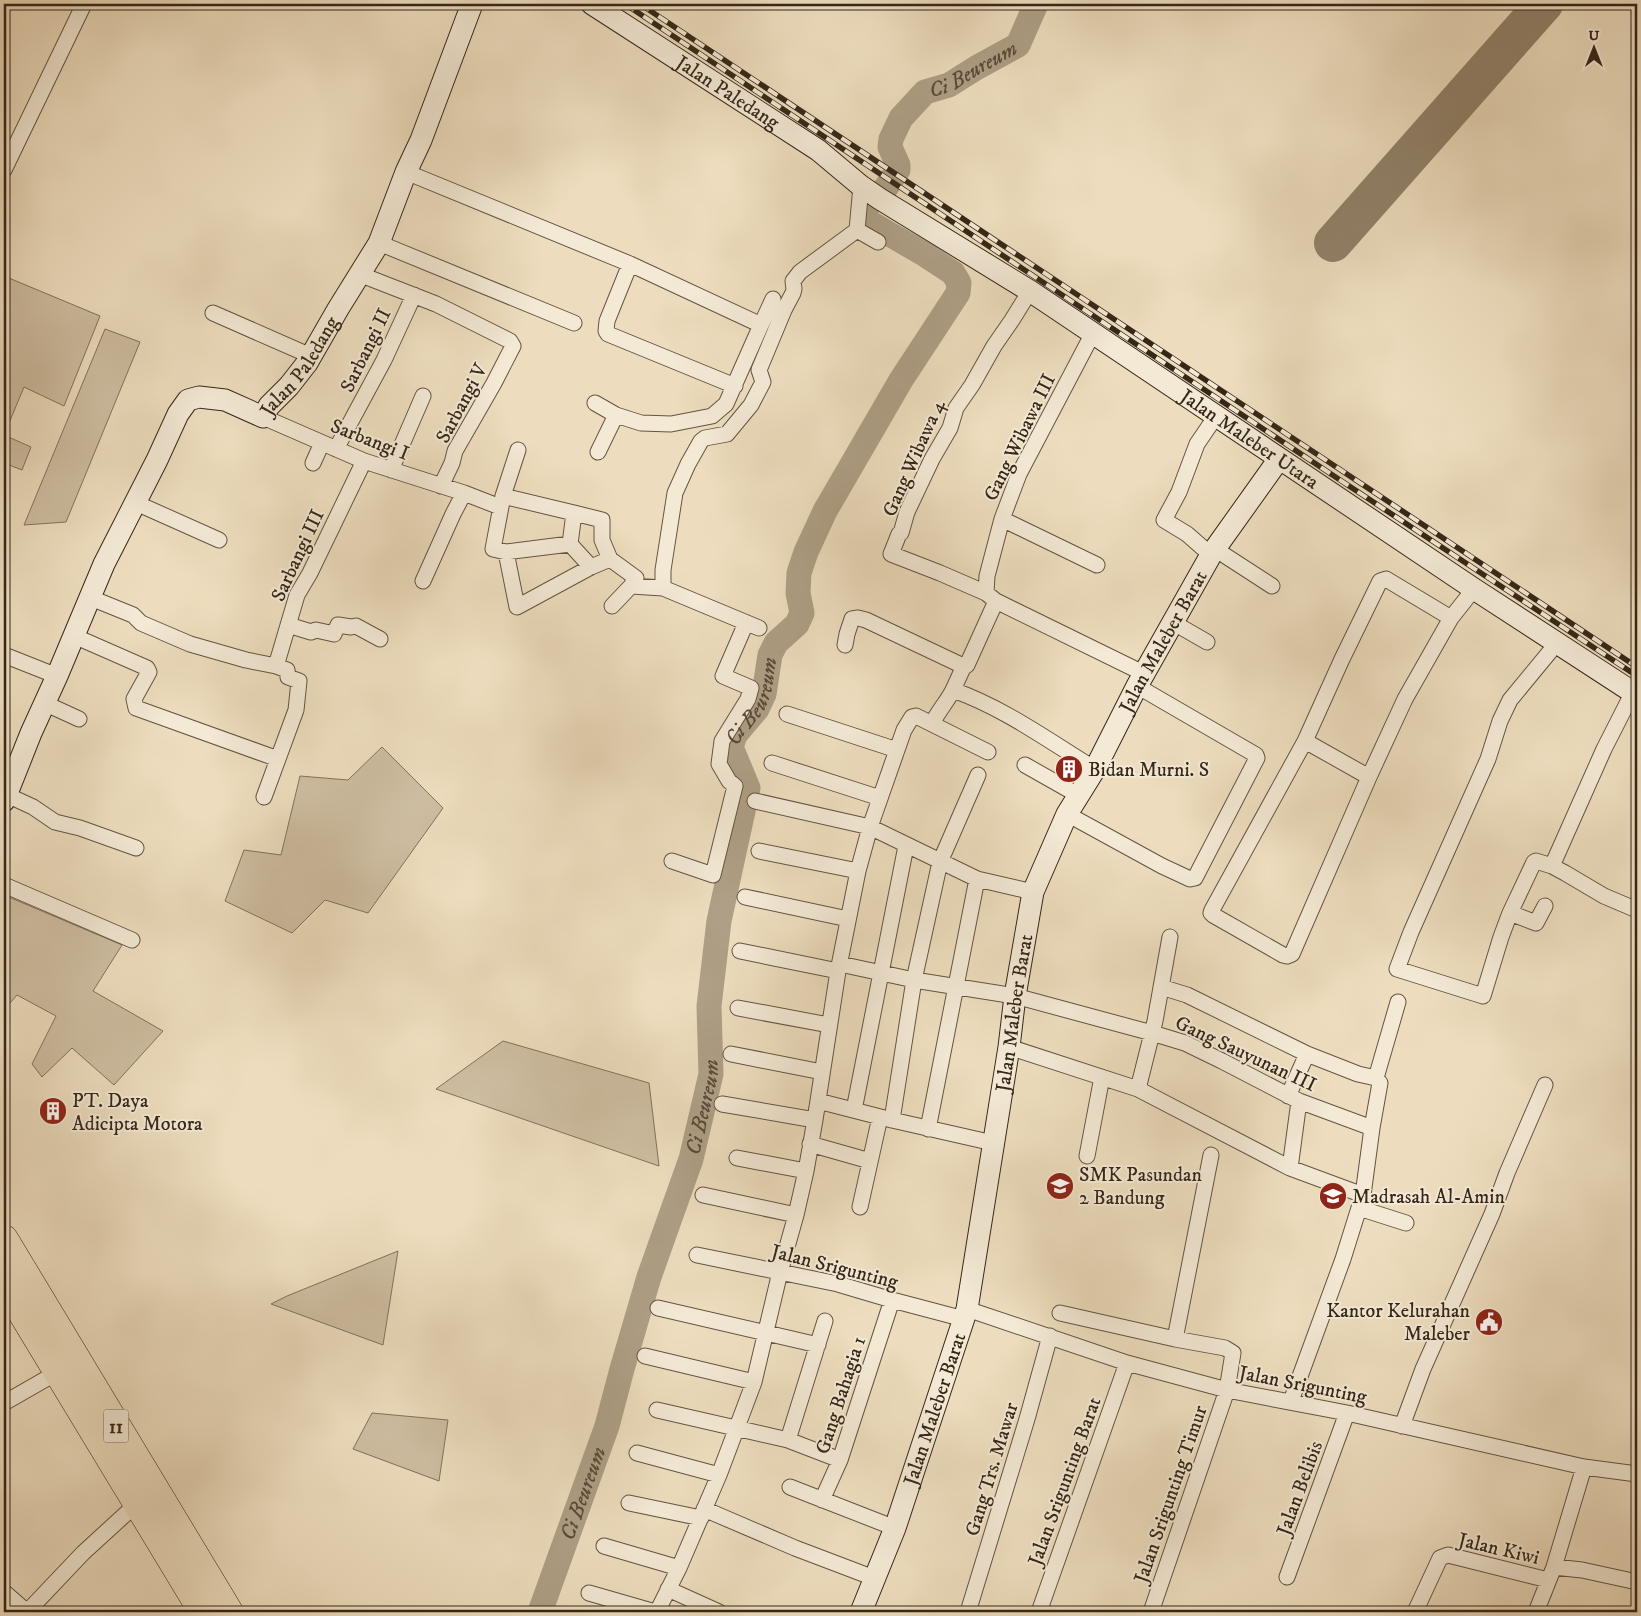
<svg xmlns="http://www.w3.org/2000/svg" width="1641" height="1616" viewBox="0 0 1641 1616" font-family="'IM FELL DW Pica',serif">
<rect width="100%" height="100%" fill="#edddbe"/>
<filter id="stains"><feTurbulence type="fractalNoise" baseFrequency=".004" numOctaves="4"/><feColorMatrix values="0 0 0 0 .2 0 0 0 0 .09 0 0 0 0 .02 0 0 0 .5 -.17"/></filter>
<radialGradient id="worn" r=".72"><stop offset=".6" stop-color="#630" stop-opacity="0"/><stop offset="1" stop-color="#630" stop-opacity=".3"/></radialGradient>
<!-- green -->
<path fill="#cebea2" stroke="#82725d" d="M4,276L100,316L64,406L24,387L4,435L31,447L22,470L4,463Z
M105,329L140,342L66,522L24,525Z
M382,747L443,808L368,913L325,900L292,933L225,901L244,850L281,855L300,776L348,780Z
M4,895L122,945L93,991L163,1031L114,1085L72,1048L42,1077L32,1064L56,1016L17,995L4,1010Z
M503,1041L649,1083L659,1166L436,1089Z
M398,1251L383,1345L271,1304L287,1296Z
M372,1413L448,1420L439,1481L353,1449Z"/>
<g fill="none" stroke-linecap="round" stroke-linejoin="round">
<!-- river -->
<path stroke="#ae9f86" stroke-width="25" id="s1" d="M540,1612L607,1426L622,1369L649,1277L691,1159L711,1074L709,1006L719,921L748,788L731,747L735,735L757,709L764,694L770,655L776,643L797,624L802,613L798,593L799,573L806,552L825,511L901,380L958,293L959,283L953,273L924,254L867,221L864,216L865,210L873,198L885,189L898,170V165L890,147L891,139L901,118L925,92L949,85L976,68L1018,45L1036,4"/>
<!-- taxiway -->
<path stroke="#91826b" stroke-width="38" d="M1333,243L1544,4"/>
<defs>
<path id="street" d="M4,170L84,4
M406,172L630,264L761,325L726,404L712,416L671,424L641,423L616,415L595,403
M857,230L878,242
M379,243L574,323
M630,264L607,321L606,331L608,334L735,386
M359,274L436,304L510,341L513,346L494,383L455,451L452,463L441,486
M213,313L311,356
M761,325L773,299
M1093,333L1019,474L1002,519L987,576L986,593L996,601L1145,674
M263,417L364,461L464,493L500,507
M336,449L384,360L414,295
M518,450L503,496L493,549L506,552L517,607L591,567L610,559L636,578L631,586L612,606
M598,452L616,415
M313,463L322,443
M391,470L423,396
M503,496L574,513
M136,503L219,540
M1002,519L1097,565
M1215,549L1272,586
M506,552L570,544
M1212,553L1203,548L1187,534L1164,520L1179,492L1197,444L1216,416
M591,567L570,544L574,513L602,520V540L610,559
M423,581L453,514L464,493
M631,586L663,588L759,628
M663,588V570L675,493L688,464L701,441L705,438L727,434L751,405L763,382L759,370L784,310L793,293L794,289L793,281L800,272L857,230L861,186
M986,593L940,573L891,554L899,534L901,533L907,512L932,459L950,428L956,408L972,385L994,346L1012,320L1030,291
M91,598L133,615L141,623L190,644L246,660L276,666
M1451,618L1405,699L1369,777L1292,954L1287,956L1283,955L1213,915L1211,913L1212,910L1305,741L1342,659L1380,581L1386,579L1451,618L1474,589
M1174,623L1207,642
M288,625L311,632L316,630L334,634L338,625L351,627L356,626L380,639
M74,636L147,668L149,672L134,699L136,708L278,759
M845,645L847,634L852,619L858,618L866,620L961,665L963,668L953,690C1004,708 1049,741 1095,769
M4,655L57,676
M963,668L967,665L996,601
M44,703L79,719
M787,714L897,750
M932,724C938,711 947,702 953,690
M1305,741L1369,777
M772,763L880,798
M1025,765L1078,795
M7,795L33,807L55,822L80,828L136,848
M264,797L296,710L299,681L288,677L287,670L276,666L297,595L310,573L364,461
M755,801L870,827L977,879L1033,892
M1067,814L1162,866L1190,879L1195,878L1257,758L1256,755L1137,686
M759,851L858,871
M672,861L713,875L735,786L729,781L719,764L722,741L748,699L751,688L723,676L746,623
M1552,866L1565,873L1604,896L1637,910
M4,885L132,940
M745,897L848,919
M1545,906L1536,923L1510,913L1501,937L1483,996L1397,969L1411,932L1488,759L1500,721L1510,700L1557,643
M1510,913L1534,862L1536,861L1552,866L1604,749L1633,692
M740,951L838,971
M840,964L914,980L1015,996L1152,1033L1185,1043L1222,1061L1299,1101L1372,1128
M1161,987L1187,995L1307,1054L1288,1096
M738,1008L829,1025
M1009,1047L1138,1089L1290,1168L1363,1195
M731,1054L822,1072
M1307,1054L1358,1074L1376,1078
M1376,1078L1398,1002
M1138,1089L1155,1021L1170,937
M818,1101L892,1120L993,1143
M722,1104L815,1120
M854,1110L906,846
M892,1120L914,980L940,862L978,775
M928,1129L977,879
M810,1144L870,1161
M1087,1156L1102,1077
M737,1158L806,1171
M1290,1168L1299,1101
M703,1195L796,1215
M860,1207L880,1117
M1359,1208L1406,1223
M697,1255L838,1284L892,1300L964,1319
M658,1308L818,1345
M967,1309L1127,1363L1227,1390L1347,1413L1584,1467L1637,1474
M1060,1313L1175,1339L1225,1348L1233,1353L1227,1390L1151,1612
M1175,1339L1211,1155
M645,1356L754,1382
M1291,1401L1343,1259L1363,1195L1372,1128L1380,1083L1376,1078
M4,1403L58,1372
M657,1410L788,1440L840,1460
M1402,1426L1423,1369L1492,1214L1507,1173L1545,1085
M788,1440L825,1321
M637,1453L719,1475
M790,1487L895,1528
M822,1500L840,1460L892,1300
M629,1503L701,1518
M704,1509L795,1548L874,1578
M604,1546L679,1568
M1554,1567L1582,1570L1637,1582
M1287,1577L1347,1413
M668,1589L719,1612
M4,1592L27,1612
M589,1593L655,1612
M27,1612L83,1553L142,1499
M657,1612L679,1568L719,1475L754,1382L780,1272L796,1215L806,1171L815,1120L838,971L858,871L870,827L904,730L912,717L916,716L988,752
M968,1612L1027,1419L1050,1336
M1039,1612L1127,1363
M1415,1612L1440,1558L1448,1555L1548,1580
M1536,1612L1554,1567L1584,1467"/>
<g id="secondary">
<path id="s2" d="M592,4L818,150L861,186L880,199L1030,291L1474,589L1637,695"/>
<path id="s3" d="M4,801L31,733L57,676L104,564L157,460L178,414L188,400L199,397L225,400L263,417L269,406L289,386L307,363L338,309L379,243L406,172L421,140L472,4"/>
<path id="s4" d="M861,1612L895,1528L967,1309L1009,1047L1015,996L1033,892L1067,814L1095,769L1137,686L1212,553L1279,459"/>
</g>
<path id="highway" d="M4,1239L229,1612
M4,1283L203,1612"/>
</defs>
<!-- street casing -->
<use href="#street" stroke="#635442" stroke-width="17"/>
<!-- secondary casing -->
<use href="#secondary" stroke="#352718" stroke-width="23"/>
<!-- highway casing -->
<use href="#highway" stroke="#352718" stroke-width="29"/>
<!-- street -->
<use href="#street" stroke="#f3e9d5" stroke-width="15"/>
<!-- secondary -->
<use href="#secondary" stroke="#f3e9d5" stroke-width="21"/>
<!-- highway -->
<use href="#highway" stroke="#edddbe" stroke-width="28"/>
<defs>
<path id="rail" d="M625,4L1337,478L1637,676
M640,4L1637,667"/>
</defs>
<!-- rail casing -->
<use href="#rail" stroke="#352718" stroke-width="5.5"/>
<!-- rail -->
<use href="#rail" stroke="#f3e9d5" stroke-width="4" stroke-dasharray="11" stroke-linecap="butt"/>
</g>
<!-- icons -->
<defs>
<symbol id="building-disc" viewBox="-11 -11 22 22"><circle r="9.5" fill="#8f2418" stroke="#f3e9d5"/><path d="M-4-6H4V6H1V3H-1V6H-4ZM-2.5-4.3h1.7v1.8h-1.7ZM.8-4.3h1.7v1.8H.8ZM-2.5-1h1.7V.8h-1.7ZM.8-1h1.7V.8H.8Z" fill="#fff"/></symbol>
<symbol id="school-disc" viewBox="-11 -11 22 22"><circle r="9.5" fill="#8f2418" stroke="#f3e9d5"/><path d="M0-5L7-2L0 1L-7-2ZM-4 1L0 2.5L4 1V4Q0 6-4 4Z" fill="#fff"/></symbol>
<symbol id="civic-disc" viewBox="-11 -11 22 22"><circle r="9.5" fill="#8f2418" stroke="#f3e9d5"/><path d="M-.6-6.5H3V-4.5H.6V-3L4-1V1h2V6H-6V1h2V-1L-.6-3ZM-1.2 2.5V6h2.4V2.5Z" fill="#fff"/></symbol>
</defs>
<g fill-rule="evenodd">
<use href="#building-disc" x="1053" y="753" width="32" height="32"/>
<use href="#building-disc" x="37" y="1095" width="32" height="32"/>
<use href="#school-disc" x="1044" y="1170" width="32" height="32"/>
<use href="#school-disc" x="1317" y="1180" width="32" height="32"/>
<use href="#civic-disc" x="1473" y="1306" width="32" height="32"/>
</g>
<g text-anchor="middle" stroke-width="4" stroke-linejoin="round" paint-order="stroke">
<!-- shield labels -->
<rect fill="#f3e9d5" stroke="#6e6151" stroke-width="1" x="103.5" y="1409.5" width="25" height="33" rx="4"/>
<g font-size="19" font-weight="bold" fill="#352718">
<text x="116" y="1433">11</text>
</g>
<!-- street labels -->
<g font-size="20" fill="#352718" stroke="#f3e9d5">
<text dy="7" stroke="none"><textPath href="#s2" startOffset="162">Jalan Paledang</textPath></text>
<text transform="translate(365 350) rotate(-64)" y="7">Sarbangi II</text>
<text dy="7" stroke="none"><textPath href="#s3" startOffset="584">Jalan Paledang</textPath></text>
<text transform="translate(461 403) rotate(-62)" y="7">Sarbangi V</text>
<text transform="translate(1019 437) rotate(-64)" y="7">Gang Wibawa III</text>
<text transform="translate(370 439) rotate(21)" y="7">Sarbangi I</text>
<text dy="7" stroke="none"><textPath href="#s2" startOffset="789">Jalan Maleber Utara</textPath></text>
<text transform="translate(913 458) rotate(-66)" y="7">Gang Wibawa 4</text>
<text transform="translate(297 555) rotate(-65)" y="7">Sarbangi III</text>
<text dy="7" stroke="none"><textPath href="#s4" startOffset="1026">Jalan Maleber Barat</textPath></text>
<text dy="7" stroke="none"><textPath href="#s4" startOffset="621">Jalan Maleber Barat</textPath></text>
<text transform="translate(1246 1053) rotate(25)" y="7">Gang Sauyunan III</text>
<text transform="translate(835 1266) rotate(14)" y="7">Jalan Srigunting</text>
<text transform="translate(1303 1384) rotate(11)" y="7">Jalan Srigunting</text>
<text transform="translate(840 1395) rotate(-72)" y="7">Gang Bahagia 1</text>
<text dy="7" stroke="none"><textPath href="#s4" startOffset="216">Jalan Maleber Barat</textPath></text>
<text transform="translate(991 1469) rotate(-73)" y="7">Gang Trs. Mawar</text>
<text transform="translate(1064 1481) rotate(-70)" y="7">Jalan Srigunting Barat</text>
<text transform="translate(1299 1488) rotate(-70)" y="7">Jalan Belibis</text>
<text transform="translate(1170 1494) rotate(-71)" y="7">Jalan Srigunting Timur</text>
<text transform="translate(1499 1548) rotate(13)" y="7">Jalan Kiwi</text>
</g>
<!-- poi labels -->
<g font-size="20" fill="#352718" stroke="#f3e9d5" text-anchor="start">
<text x="1088" y="776">Bidan Murni. S</text>
<text x="72" y="1107">PT. Daya<tspan x="72" dy="23">Adicipta Motora</tspan></text>
<text x="1079" y="1181">SMK Pasundan<tspan x="1079" dy="23">2 Bandung</tspan></text>
<text x="1352" y="1203">Madrasah Al-Amin</text>
<text x="1470" y="1317" text-anchor="end">Kantor Kelurahan<tspan x="1470" dy="23">Maleber</tspan></text>
</g>
<!-- water labels -->
<g font-size="21" font-style="italic" fill="#594b39" stroke="#f3e9d5">
<text dy="7" stroke="none"><textPath href="#s1" startOffset="1750">Ci Beureum</textPath></text>
<text dy="7" stroke="none"><textPath href="#s1" startOffset="951">Ci Beureum</textPath></text>
<text dy="7" stroke="none"><textPath href="#s1" startOffset="531">Ci Beureum</textPath></text>
<text dy="7" stroke="none"><textPath href="#s1" startOffset="126">Ci Beureum</textPath></text>
</g>
</g>
<!-- margin -->
<rect width="1641" height="1616" fill="none" stroke="#edddbe" stroke-width="20"/>
<rect x="5" y="5" width="1631" height="1606" fill="none" stroke="#352718" stroke-width="2.5"/>
<rect x="10" y="10" width="1621" height="1596" fill="none" stroke="#352718"/>
<!-- north arrow -->
<g transform="translate(1594 48)" stroke="#f3e9d5" stroke-width="4" paint-order="stroke">
<path d="M0-4L9 19L0 12L-9 19Z" fill="#352718"/>
<text y="-8" font-size="14" font-weight="bold" text-anchor="middle" fill="#352718">U</text>
</g>
<rect width="100%" height="100%" filter="url(#stains)"/>
<rect width="100%" height="100%" fill="url(#worn)"/>
</svg>
